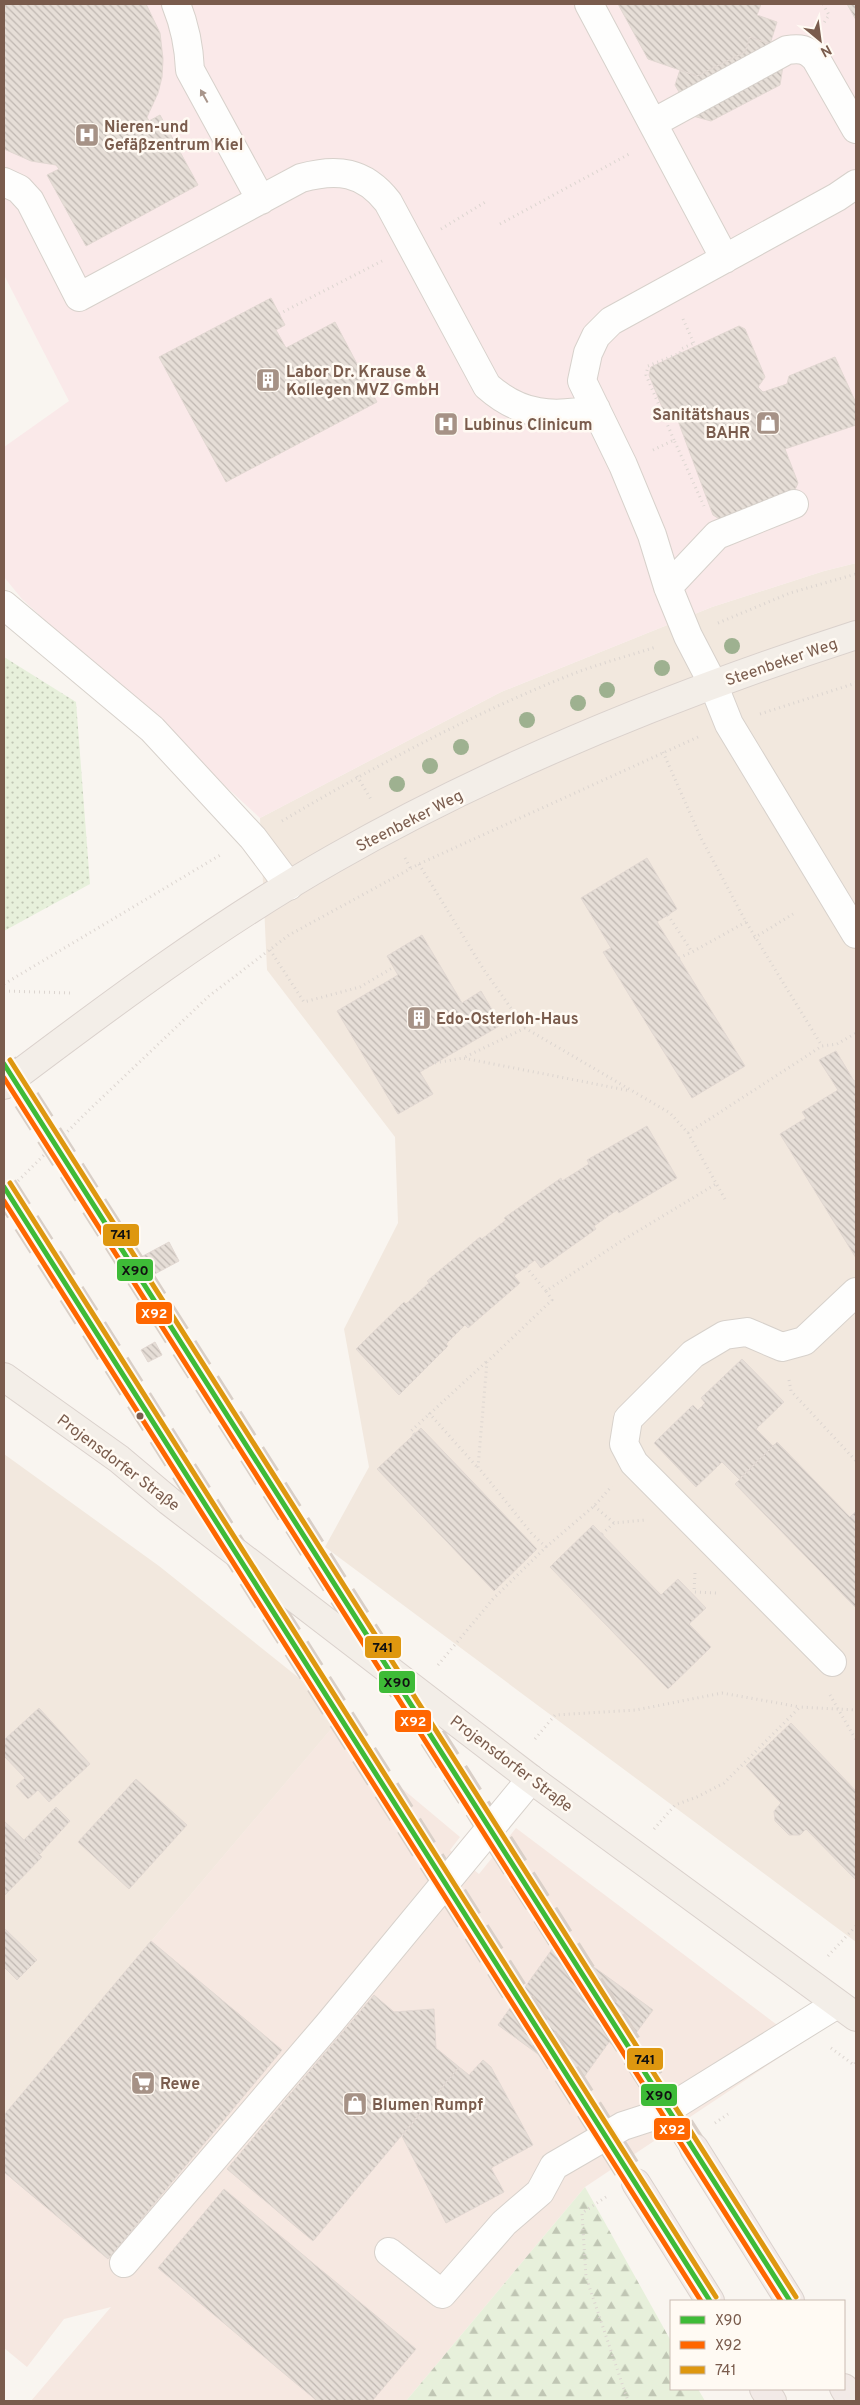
<svg xmlns="http://www.w3.org/2000/svg" width="860" height="2405" viewBox="0 0 860 2405" font-family="Overpass,sans-serif">
<defs>
<pattern id="grass-dots" width="8" height="8" patternUnits="userSpaceOnUse" patternTransform="scale(1.25)"><rect width="8" height="8" fill="#e7f0db"/><path d="M2 2h.1M6 6h.1" fill="none" stroke="#c0c6b4" stroke-width="1.8" stroke-linecap="round"/></pattern>
<pattern id="forest-firs" width="22" height="20" patternUnits="userSpaceOnUse" patternTransform="scale(1.25)"><rect width="22" height="20" fill="#e7f0db"/><path d="M5 1l3.5 6h-7zM16 11l3.5 6h-7z" fill="#c0c6b4"/></pattern>
<pattern id="building-back-hatch" width="6" height="6" patternUnits="userSpaceOnUse" patternTransform="scale(1.25)"><rect width="6" height="6" fill="#e6ded7"/><path d="M-1 5l2 2M0 0l6 6M5-1l2 2" fill="none" stroke="#bfb7b1"/></pattern>
</defs>
<rect width="100%" height="100%" fill="#f9f5f0"/>
<!-- residential -->
<path fill="#f2e8de" d="M856,563V1942L325,1547L369,1467L344,1329L398,1223L395,1137L267,970L260,818L501,692L712,607L824,571Z
M4,1454L159,1566L344,1714L4,2115Z"/>
<!-- commercial -->
<path fill="#f6e8e1" d="M331,1729L460,1837L450,1850L479,1874L516,1828L801,2043L585,2187L406,2401H31L111,2307L64,2319L27,2367L4,2348V2115Z"/>
<!-- medical -->
<path fill="#fae9e9" d="M4,4H856V563L824,571L712,607L501,692L260,818L22,599L4,577V447L69,401L4,275Z"/>
<!-- grass -->
<path fill="url(#grass-dots)" d="M4,657L76,702L90,884L4,931Z"/>
<!-- forest -->
<path fill="url(#forest-firs)" d="M585,2187L671,2341V2389H698L705,2401H406Z"/>
<!-- building -->
<path fill="url(#building-back-hatch)" stroke="#e2d8d2" d="M4,4H146L160,33L163,59L162,77L158,93L147,117L149,121L160,115L198,185L86,246L47,175L59,169L56,165L31,161L4,149Z
M618,4H761L757,15L777,22L770,44L750,37L745,52L697,76L648,59Z
M847,4H856V20Z
M750,37L770,44L783,66L780,85L711,121L693,116L675,85L680,70L697,76L745,52Z
M271,298L285,325L276,330L286,348L335,322L377,402L226,482L159,357Z
M739,326L745,329L765,377L758,387L763,392L787,384L789,376L835,357L856,403V425L785,449L798,483L794,492L721,520L713,515L677,418L670,420L666,417L649,375L651,367Z
M647,858L677,909L657,922L745,1066L692,1098L603,952L611,948L581,898Z
M422,935L462,1003L481,991L501,1025L420,1072L433,1094L398,1114L337,1011L398,975L387,956Z
M836,1051L854,1081L856,1080V1258L780,1134L806,1118L802,1112L838,1090L819,1060Z
M647,1126L677,1178L619,1213L617,1210L594,1226L596,1229L541,1268L535,1260L514,1276L520,1283L468,1328L465,1325L446,1344L448,1346L399,1395L356,1349L404,1302L406,1304L429,1283L427,1281L480,1237L482,1239L506,1220L504,1218L561,1178L562,1181L589,1164L587,1160Z
M169,1242L179,1261L138,1283L128,1264Z
M155,1342L162,1355L148,1362L141,1350Z
M742,1359L784,1402L756,1429L773,1446L739,1479L722,1462L696,1487L654,1443L693,1405L698,1410L705,1403L701,1398Z
M421,1428L537,1549L494,1591L377,1469Z
M777,1442L850,1517L856,1511V1608L735,1484Z
M593,1525L661,1595L678,1579L706,1608L689,1624L711,1647L668,1689L550,1567Z
M39,1708L90,1764L49,1802L38,1790L28,1799L16,1786L25,1778L4,1756V1740Z
M791,1723L856,1791V1880L806,1829L800,1835H789L775,1821L774,1811L781,1803L746,1766Z
M136,1779L187,1825L129,1889L78,1842Z
M56,1807L70,1821L39,1855L24,1840Z
M4,1821L42,1857L4,1896Z
M4,1928L37,1960L17,1980L4,1967Z
M151,1941L282,2050L108,2259L4,2172V2115Z
M558,1941L653,2010L622,2052L609,2042L579,2084L498,2025Z
M374,1995L394,2012L434,2009L436,2048L459,2067L313,2241L227,2169Z
M483,2060L491,2067L533,2145L491,2168L504,2192L446,2223L402,2136L459,2067L469,2075Z
M224,2189L416,2349L372,2401H317L158,2268Z"/>
<g fill="none" stroke-linecap="round" stroke-linejoin="round">
<!-- highway-tunnel -->
<path stroke="#d9cfc7" stroke-width="28" stroke-dasharray="28 14" stroke-linecap="butt" d="M4,1064L694,2148
M4,1187L636,2183"/>
<defs>
<path id="minor" d="M176,4C185,26 189,46 190,70L261,200
M589,4L725,259
M653,123L787,50C800,48 807,49 816,59L856,129
M4,182L19,189L30,201L79,297L301,178C337,168 364,171 388,202L487,386C521,416 553,418 596,409
M856,184L837,197L611,321L596,336L588,353L582,381L623,465L652,535L668,587L688,636L713,684L729,724L856,934
M668,587L717,535L794,504
M4,605L152,729L253,838L289,886
M832,1662L634,1463L624,1444L628,1419L693,1354L725,1335L747,1332L782,1347L804,1341L856,1292
M389,2252L442,2294L504,2223L540,2192L554,2166L623,2126L660,2114L837,2004
M124,2263L328,2025L531,1779"/>
<path id="major" d="M4,1085C110,1005 217,925 333,859C497,765 677,693 856,635
M4,1377L119,1459L169,1501L531,1779L856,2017"/>
<path id="highway" d="M694,2148L790,2301
M636,2183L710,2301
M844,2388L852,2401
M764,2389L772,2401"/>
</defs>
<!-- minor casing -->
<use href="#minor" stroke="#d7d1cb" stroke-width="30"/>
<!-- major casing -->
<use href="#major" stroke="#dad1cc" stroke-width="30"/>
<!-- highway casing -->
<use href="#highway" stroke="#dad1cc" stroke-width="30"/>
<!-- path -->
<path stroke="#dcd5d0" stroke-width="3" stroke-dasharray="1 4" stroke-linecap="butt" d="M823,4L829,15L823,24
M500,224L631,153
M441,229L487,201
M279,314L382,261
M683,319L695,346
M674,440L646,375L648,366L680,353L681,349L694,343
M653,450L674,440L704,506
M718,623L790,593L856,574
M760,714L856,683
M663,752L701,838L746,922L822,1046
M357,776L372,801
M282,821C375,766 470,715 570,675C598,664 628,656 656,647
M405,858L411,869
M419,864L484,970L525,1028L670,1113L688,1133L726,1201
M668,915L692,952L746,922
M754,938L793,914
M270,950L304,1002L360,987L394,967
M679,958L692,952
M4,984L222,854
M4,991L71,993
M525,1028L463,1058L631,1091
M435,1063L463,1058
M688,1133L822,1046L837,1044L856,1033
M4,1195L88,1111L209,996L289,935L419,864L698,737
M526,1267L546,1291
M789,1380L791,1391L856,1461
M429,1413L477,1467
M414,1434L411,1431L486,1362
M594,1506L614,1523L645,1520
M602,1534L614,1523
M546,1547L594,1506L612,1486
M695,1573L694,1592L716,1593
M438,1665L493,1599L546,1547L532,1534L478,1467L487,1362L552,1300L546,1291L623,1240L716,1184
M830,1695L856,1740
M535,1739L555,1715L636,1710L722,1693L800,1707
M654,1829L675,1805L697,1797L724,1783L800,1707L856,1710
M828,1956L856,1926
M831,2048L854,2065L856,2062
M715,2123L728,2114
M606,2197L582,2213L586,2277L628,2401"/>
<!-- minor -->
<use href="#minor" stroke="#fefefd" stroke-width="28"/>
<!-- major -->
<use href="#major" stroke="#f3eee8" stroke-width="28"/>
<!-- highway -->
<use href="#highway" stroke="#f2eae7" stroke-width="28"/>
<defs>
<path id="bus-1" d="M4,1064L790,2301
M4,1187L710,2301"/>
<path id="bus-2" d="M4,1078L781,2301
M4,1201L701,2301"/>
<path id="bus-3" d="M10,1060L796,2297
M10,1183L716,2297"/>
</defs>
<!-- bus-1 casing -->
<use href="#bus-1" stroke="#fffaf3" stroke-width="9"/>
<!-- bus-2 casing -->
<use href="#bus-2" stroke="#fffaf3" stroke-width="9"/>
<!-- bus-3 casing -->
<use href="#bus-3" stroke="#fffaf3" stroke-width="9"/>
<!-- bus-1 -->
<use href="#bus-1" stroke="#3ebb37" stroke-width="5"/>
<!-- bus-2 -->
<use href="#bus-2" stroke="#f60" stroke-width="5"/>
<!-- bus-3 -->
<use href="#bus-3" stroke="#de970f" stroke-width="5"/>
</g>
<!-- trees -->
<g fill="#9eb190">
<circle cx="732" cy="646" r="8"/>
<circle cx="662" cy="668" r="8"/>
<circle cx="607" cy="690" r="8"/>
<circle cx="578" cy="703" r="8"/>
<circle cx="527" cy="720" r="8"/>
<circle cx="461" cy="747" r="8"/>
<circle cx="430" cy="766" r="8"/>
<circle cx="397" cy="784" r="8"/>
</g>
<!-- one-way arrows -->
<defs><path id="oneway-solid" d="M-6-.8H1V-3.2L6.5 0L1 3.2V.8H-6Z" transform="scale(1.25)"/></defs>
<use fill="#a8958b" href="#oneway-solid" transform="translate(204 96) rotate(-119)"/>
<!-- icons -->
<defs>
<symbol id="hospital-square" viewBox="-11 -11 22 22"><rect x="-9" y="-9" width="18" height="18" rx="4" fill="#a69286" stroke="#fffaf3"/><path d="M-5-5h3v3.5h4V-5h3V5h-3V1.5h-4V5h-3Z" fill="#fff"/></symbol>
<symbol id="building-square" viewBox="-11 -11 22 22"><rect x="-9" y="-9" width="18" height="18" rx="4" fill="#a69286" stroke="#fffaf3"/><path d="M-4-6H4V6H1V3H-1V6H-4ZM-2.5-4.3h1.7v1.8h-1.7ZM.8-4.3h1.7v1.8H.8ZM-2.5-1h1.7V.8h-1.7ZM.8-1h1.7V.8H.8Z" fill="#fff"/></symbol>
<symbol id="shop-square" viewBox="-11 -11 22 22"><rect x="-9" y="-9" width="18" height="18" rx="4" fill="#a69286" stroke="#fffaf3"/><path d="M-5-2.5h2.3a2.7 3.5 0 0 1 5.4 0H5L5.5 6h-11ZM-1.5-2.5h3a1.5 2.3 0 0 0-3 0Z" fill="#fff"/></symbol>
<symbol id="supermarket-square" viewBox="-11 -11 22 22"><rect x="-9" y="-9" width="18" height="18" rx="4" fill="#a69286" stroke="#fffaf3"/><path d="M-6-5.5h2.5l.6 2H6L4.5 2H-2.5L-4.4-4H-6ZM-1.5 3.2a1.3 1.3 0 1 0 .1 0ZM3 3.2a1.3 1.3 0 1 0 .1 0Z" fill="#fff"/></symbol>
</defs>
<g fill-rule="evenodd">
<use href="#hospital-square" x="73" y="121" width="28" height="28"/>
<use href="#building-square" x="254" y="366" width="28" height="28"/>
<use href="#shop-square" x="754" y="409" width="28" height="28"/>
<use href="#hospital-square" x="432" y="410" width="28" height="28"/>
<use href="#building-square" x="405" y="1004" width="28" height="28"/>
<use href="#supermarket-square" x="129" y="2069" width="28" height="28"/>
<use href="#shop-square" x="341" y="2090" width="28" height="28"/>
</g>
<!-- markers -->
<circle fill="#7a5c4d" stroke="#fffaf3" stroke-width="2" cx="140" cy="1416" r="4.5"/>
<g text-anchor="middle" stroke-width="5" stroke-linejoin="round" paint-order="stroke">
<!-- poi labels -->
<g font-size="16" font-weight="bold" fill="#7a5c4d" stroke="#fffaf3" text-anchor="start">
<text x="104" y="132">Nieren-und<tspan x="104" dy="18">Gefäßzentrum Kiel</tspan></text>
<text x="286" y="377">Labor Dr. Krause &amp;<tspan x="286" dy="18">Kollegen MVZ GmbH</tspan></text>
<text x="750" y="420" text-anchor="end">Sanitätshaus<tspan x="750" dy="18">BAHR</tspan></text>
<text x="464" y="430">Lubinus Clinicum</text>
<text x="436" y="1024">Edo-Osterloh-Haus</text>
<text x="160" y="2089">Rewe</text>
<text x="372" y="2110">Blumen Rumpf</text>
</g>
<!-- street labels -->
<g font-size="16" fill="#7a5c4d" stroke="#fffaf3">
<text transform="translate(781 661) rotate(-19)" y="6">Steenbeker Weg</text>
<text transform="translate(409 820) rotate(-27)" y="6">Steenbeker Weg</text>
<text transform="translate(119 1462) rotate(37)" y="6">Projensdorfer Straße</text>
<text transform="translate(512 1763) rotate(37)" y="6">Projensdorfer Straße</text>
</g>
</g>
<g stroke="#fffaf3" stroke-width="2">
<rect x="102" y="1223" width="38" height="24" rx="5" fill="#de970f"/>
<rect x="116" y="1258" width="38" height="24" rx="5" fill="#3ebb37"/>
<rect x="135" y="1301" width="38" height="24" rx="5" fill="#f60"/>
<rect x="364" y="1635" width="38" height="24" rx="5" fill="#de970f"/>
<rect x="378" y="1670" width="38" height="24" rx="5" fill="#3ebb37"/>
<rect x="394" y="1709" width="38" height="24" rx="5" fill="#f60"/>
<rect x="626" y="2047" width="38" height="24" rx="5" fill="#de970f"/>
<rect x="640" y="2083" width="38" height="24" rx="5" fill="#3ebb37"/>
<rect x="653" y="2117" width="38" height="24" rx="5" fill="#f60"/>
</g>
<g font-size="14" text-anchor="middle" font-weight="bold" fill="#fff">
<text x="154" y="1318">X92</text>
<text x="413" y="1726">X92</text>
<text x="672" y="2134">X92</text>
</g>
<g font-size="14" text-anchor="middle" font-weight="bold" fill="#111">
<text x="121" y="1239">741</text>
<text x="135" y="1275">X90</text>
<text x="383" y="1652">741</text>
<text x="397" y="1687">X90</text>
<text x="645" y="2064">741</text>
<text x="659" y="2100">X90</text>
</g>
<!-- border -->
<rect width="860" height="2405" fill="none" stroke="#7a5c4d" stroke-width="10"/>
<!-- legend -->
<rect x="670" y="2300" width="175" height="90" fill="#fffaf3" stroke="#cabbb1"/>
<rect x="680" y="2316" width="25" height="8" fill="#3ebb37" stroke="#cabbb1"/>
<text x="715" y="2325" font-size="15" fill="#7a5c4d">X90</text>
<rect x="680" y="2341" width="25" height="8" fill="#ff6600" stroke="#cabbb1"/>
<text x="715" y="2350" font-size="15" fill="#7a5c4d">X92</text>
<rect x="680" y="2366" width="25" height="8" fill="#de970f" stroke="#cabbb1"/>
<text x="715" y="2375" font-size="15" fill="#7a5c4d">741</text>
<!-- north arrow -->
<g transform="translate(820 40) rotate(151)" stroke="#fffaf3" stroke-width="4" paint-order="stroke">
<path d="M0-4L9 19L0 12L-9 19Z" fill="#7a5c4d"/>
<text y="-8" font-size="14" font-weight="bold" text-anchor="middle" fill="#7a5c4d">N</text>
</g>
</svg>
